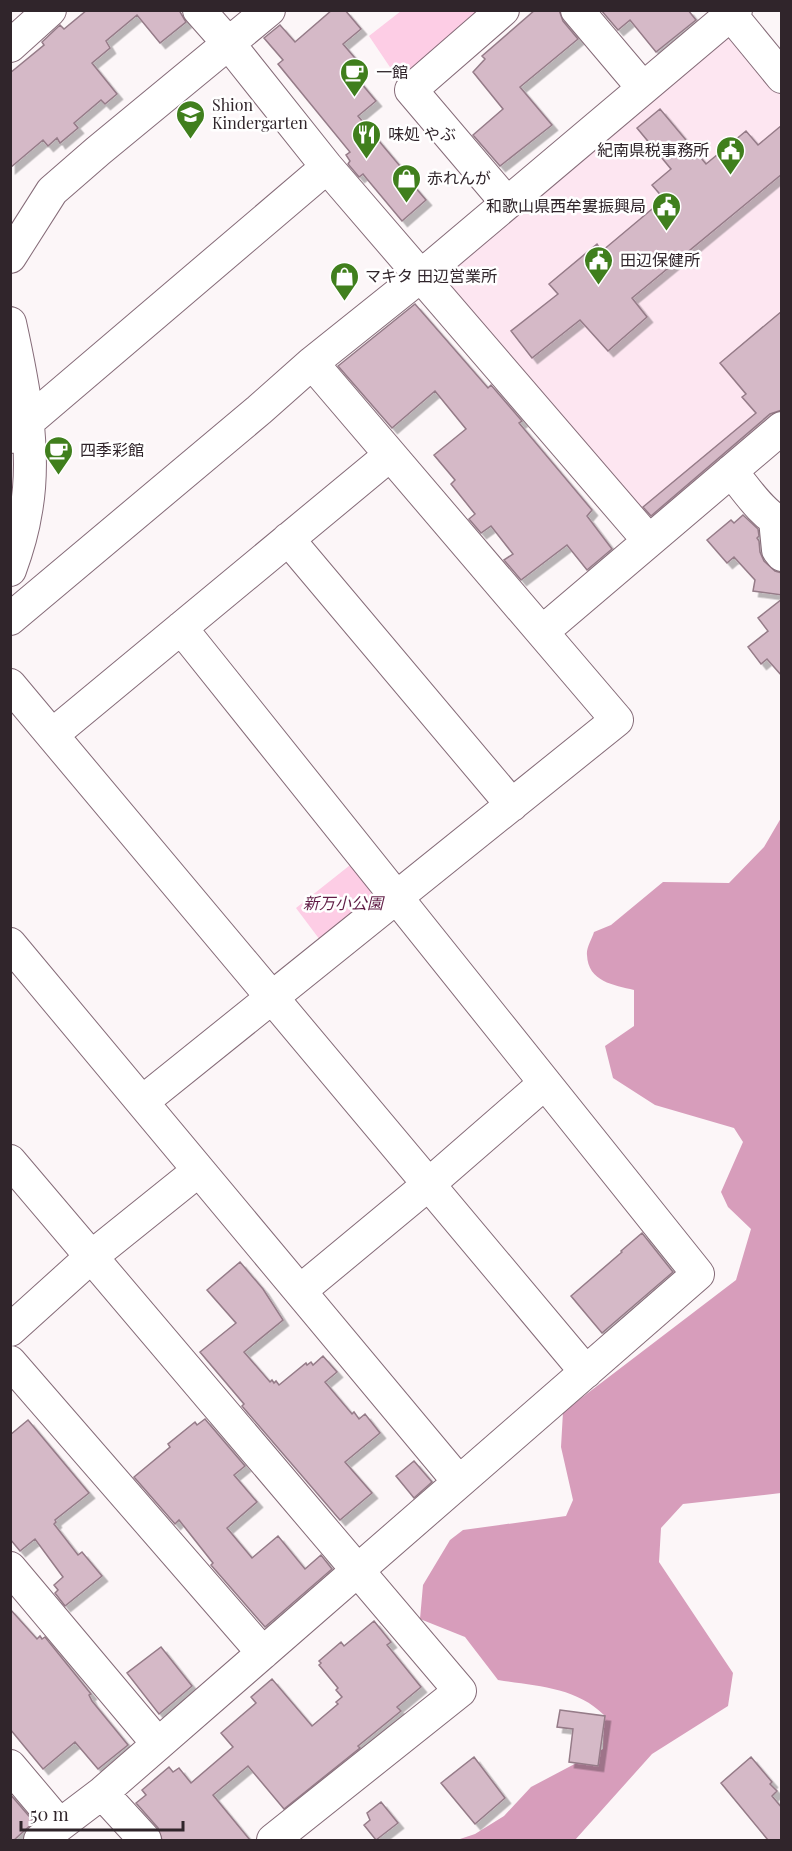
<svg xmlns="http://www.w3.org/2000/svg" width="792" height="1851" viewBox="0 0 792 1851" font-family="'Playfair Display','Noto Sans JP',serif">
<defs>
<filter id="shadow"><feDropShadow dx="5.5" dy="5.5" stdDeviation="0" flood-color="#0004"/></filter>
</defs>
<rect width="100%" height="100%" fill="#fcf6f8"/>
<!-- built -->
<path fill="#fde6f1" d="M721,34L736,36L781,89V420L655,525L438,279Z"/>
<!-- green -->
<path fill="#fdcde5" d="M401,11H484L400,82L369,36Z
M359,858L390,899L326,948L296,908Z"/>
<!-- forest -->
<path fill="#d79dbb" d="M781,818V1493L683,1504L661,1528L659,1562L733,1673L728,1706L652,1754L575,1840H457L475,1834L504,1816L531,1787L603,1749L604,1715C576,1687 536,1686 498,1680L465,1637L420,1619L423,1585L450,1540L463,1530L566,1516L573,1500L561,1447L563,1412L736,1280L751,1229L728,1207L721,1192L743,1142L734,1128L655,1105L613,1078L605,1046L634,1026V990C614,985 588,982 587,955C586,948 592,939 594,932L611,925L663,882L729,883L764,847Z"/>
<!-- building -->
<path fill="#d5b9c7" stroke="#957b88" stroke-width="1.5" filter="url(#shadow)" d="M87,10H179L186,22L160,43L137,15L106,41L110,48L92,63L117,94L105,104L101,100L74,123L78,128L60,143L57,138L48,146L43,140L10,168V73L44,45L42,42L60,25L64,29Z
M332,10H345L361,29L343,44L360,64L351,71L376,101L358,116L410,178L408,179L426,200L402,221L367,179L363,174L359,177L348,164L350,161L346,155L350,152L278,64L283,60L264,38L280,25L295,42Z
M535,10H559L563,21L578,39L520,87L552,125L500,166L473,135L503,109L473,72L485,59L482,56Z
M601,10H688L696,20L656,52L630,20L618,30Z
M660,109L706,164L746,131L758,145L782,125V174L632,298L647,317L608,351L580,320L532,358L511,331L558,294L549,284L597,244L602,251L664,199L652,185L671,169L637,128Z
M415,304L488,388L491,385L522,421L519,423L592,510L587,516L612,549L587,570L567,545L521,580L504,560L513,554L491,526L481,533L469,519L475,514L451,484L455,480L434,455L466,429L435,391L392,428L338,366Z
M782,311V410L770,414L651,516L643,507L756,413L742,397L746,394L720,363Z
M743,515L758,529L759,536L757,538L759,541L760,552L764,561L775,571L782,573V595L753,591L755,580L734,557L727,563L707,540L731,520L734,523Z
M782,599V676L767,659L761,664L748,647L768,631L758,618Z
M642,1233L673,1272L602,1333L571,1296L622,1252L621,1251Z
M240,1262L263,1289L283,1320L244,1352L270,1382L272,1380L274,1383L276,1381L279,1385L306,1363L307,1365L311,1362L313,1365L323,1356L337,1372L325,1382L352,1414L354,1412L359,1419L365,1414L380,1433L345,1462L372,1493L340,1520L242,1406L244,1404L200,1352L236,1323L207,1290Z
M205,1419L245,1466L234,1475L257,1502L227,1528L252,1558L278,1536L305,1569L321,1555L332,1569L265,1627L211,1565L213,1563L179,1520L175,1524L134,1477L170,1447L168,1444L195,1422L197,1425Z
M28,1420L89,1493L55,1520L56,1522L54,1524L78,1555L82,1552L102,1576L65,1606L55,1593L58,1590L54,1585L63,1577L35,1539L20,1551L10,1539V1435Z
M414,1461L432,1482L414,1498L396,1476Z
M10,1609L37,1639L40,1636L42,1639L45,1637L91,1694L89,1695L92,1701L128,1745L98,1769L75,1742L43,1769L10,1729Z
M374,1621L391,1642L387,1645L421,1687L397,1707L401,1711L358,1746L360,1748L284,1809L248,1766L213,1795L250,1840H162L158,1828L136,1803L146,1795L142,1790L169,1767L173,1772L179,1768L191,1783L233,1747L221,1733L256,1703L251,1697L272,1679L312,1726L338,1704L336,1702L342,1697L336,1690L338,1688L319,1665L321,1663L319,1661L341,1642L344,1646Z
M161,1647L192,1686L159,1714L127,1673Z
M560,1710L605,1716L598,1766L569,1762L573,1729L557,1727Z
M474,1757L505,1798L475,1824L441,1783Z
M751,1757L772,1782L770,1784L777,1791L772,1796L782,1808V1840H768L721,1783Z
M10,1794L34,1822L14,1840H10Z
M381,1802L398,1823L376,1840L364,1825L370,1820L367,1813Z"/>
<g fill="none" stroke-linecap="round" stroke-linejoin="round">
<defs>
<path id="minor" d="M199,10L229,44L327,167L649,541
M503,10L411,90L507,203
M577,10L643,88
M727,10L782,77
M10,46L50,10
M10,257L52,191L98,151L269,10
M10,323C23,382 37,451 26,511C23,531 17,551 10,570
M10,437L327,167
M731,471C744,486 763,516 782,523
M775,520L778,550L782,555
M288,539L512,805
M10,619L259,410L312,363L422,275L736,10
M542,632L782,428
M10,685L586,1372
M52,735L390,455
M10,944L459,1482
M142,1102L617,720L312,363
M10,1161L460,1691L273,1840
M300,1291L429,1184L545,1083
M10,1330L91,1257L198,1171
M10,1362L263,1653
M10,1568L158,1744
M10,1766L59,1824
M102,1793L145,1840
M40,1840L102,1793L698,1274L181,628"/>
</defs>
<!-- minor casing -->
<use href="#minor" stroke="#856b78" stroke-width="34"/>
<!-- minor -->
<use href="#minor" stroke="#fff" stroke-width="32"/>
</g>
<!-- icons -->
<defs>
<symbol id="cafe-pin" viewBox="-11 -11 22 30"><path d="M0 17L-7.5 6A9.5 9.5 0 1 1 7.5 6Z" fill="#407f1d" stroke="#fff"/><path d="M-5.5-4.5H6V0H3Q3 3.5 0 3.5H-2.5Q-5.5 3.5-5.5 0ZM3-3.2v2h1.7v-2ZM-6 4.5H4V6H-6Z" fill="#fff"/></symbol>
<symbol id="school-pin" viewBox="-11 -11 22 30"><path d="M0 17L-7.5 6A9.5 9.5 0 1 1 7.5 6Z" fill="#407f1d" stroke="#fff"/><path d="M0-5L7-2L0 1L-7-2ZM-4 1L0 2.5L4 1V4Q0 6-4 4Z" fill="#fff"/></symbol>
<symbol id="restaurant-pin" viewBox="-11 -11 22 30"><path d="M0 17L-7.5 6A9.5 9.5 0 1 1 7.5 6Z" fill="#407f1d" stroke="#fff"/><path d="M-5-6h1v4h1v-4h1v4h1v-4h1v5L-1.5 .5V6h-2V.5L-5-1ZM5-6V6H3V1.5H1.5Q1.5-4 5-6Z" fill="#fff"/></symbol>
<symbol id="civic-pin" viewBox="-11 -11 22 30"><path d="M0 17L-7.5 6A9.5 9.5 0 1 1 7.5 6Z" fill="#407f1d" stroke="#fff"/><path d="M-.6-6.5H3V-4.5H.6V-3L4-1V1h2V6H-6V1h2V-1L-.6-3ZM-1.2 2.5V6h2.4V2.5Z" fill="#fff"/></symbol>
<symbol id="shop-pin" viewBox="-11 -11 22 30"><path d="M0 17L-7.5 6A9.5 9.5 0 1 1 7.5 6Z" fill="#407f1d" stroke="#fff"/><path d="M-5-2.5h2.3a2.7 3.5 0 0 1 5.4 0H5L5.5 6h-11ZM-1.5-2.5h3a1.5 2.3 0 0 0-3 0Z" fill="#fff"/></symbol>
</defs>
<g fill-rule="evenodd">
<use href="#cafe-pin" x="338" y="56" width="33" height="45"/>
<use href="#school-pin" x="174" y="98" width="33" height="45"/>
<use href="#restaurant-pin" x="350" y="118" width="33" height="45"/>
<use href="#civic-pin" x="714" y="134" width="33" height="45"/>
<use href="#shop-pin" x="390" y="162" width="33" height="45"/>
<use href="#civic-pin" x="650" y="190" width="33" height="45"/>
<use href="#civic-pin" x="582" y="244" width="33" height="45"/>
<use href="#shop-pin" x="328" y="260" width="33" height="45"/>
<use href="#cafe-pin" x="42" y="434" width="33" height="45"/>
</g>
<g text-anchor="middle" stroke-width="5" stroke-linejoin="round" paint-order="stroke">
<!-- poi labels -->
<g font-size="16" fill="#30252b" stroke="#fff" text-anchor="start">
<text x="376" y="78">一館</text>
<text x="212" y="111">Shion<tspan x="212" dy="18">Kindergarten</tspan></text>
<text x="388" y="140">味処 やぶ</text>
<text x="709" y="156" text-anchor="end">紀南県税事務所</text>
<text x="427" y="184">赤れんが</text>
<text x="646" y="212" text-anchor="end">和歌山県西牟婁振興局</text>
<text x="620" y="266">田辺保健所</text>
<text x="365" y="282">マキタ 田辺営業所</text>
<text x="80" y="456">四季彩館</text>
</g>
<!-- park labels -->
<g font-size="16" font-style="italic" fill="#611d46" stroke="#fff">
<text x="343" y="909">新万小公園</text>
</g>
</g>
<!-- border -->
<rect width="792" height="1851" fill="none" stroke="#30252b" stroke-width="24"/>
<!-- scale -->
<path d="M21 1821v9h162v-9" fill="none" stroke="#30252b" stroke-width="3"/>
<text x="30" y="1821" font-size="18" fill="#30252b" stroke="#ffffff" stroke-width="4.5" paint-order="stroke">50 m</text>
</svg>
